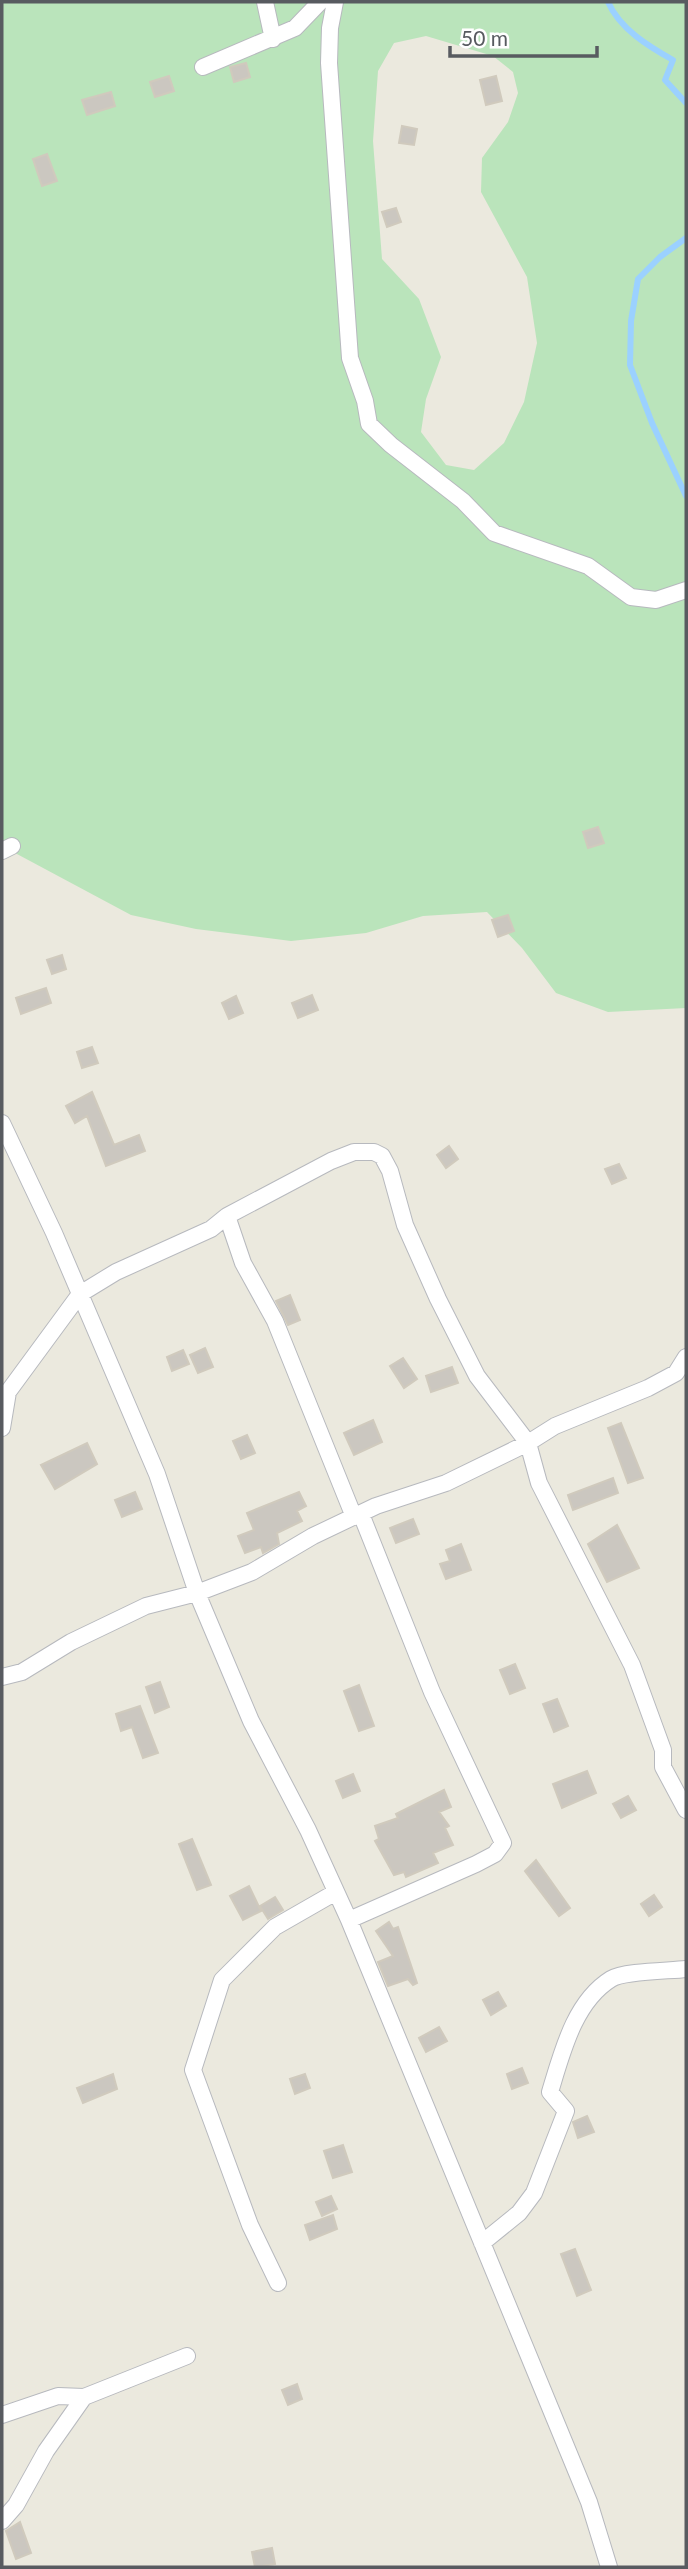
<svg xmlns="http://www.w3.org/2000/svg" width="688" height="2569" viewBox="0 0 688 2569" font-family="Lato,sans-serif">
<rect width="100%" height="100%" fill="#ebe9de"/>
<!-- green -->
<path fill="#bae4bb" fill-rule="evenodd" d="M2,2H686V1008L608,1012L556,993L522,948L487,912L423,916L366,933L291,941L196,929L131,915L2,846ZM426,36L493,56L513,72L518,93L508,122L482,158L481,192L527,277L537,343L524,402L504,443L474,470L446,465L421,432L426,399L441,357L419,299L382,259L373,141L378,71L394,43Z"/>
<g fill="none" stroke-linecap="round" stroke-linejoin="round">
<!-- stream -->
<path stroke="#9bd1ff" stroke-width="6" d="M608,2C620,29 648,46 673,60L665,80L686,103
M686,238L660,257L638,279L631,321L630,365L652,423L686,496"/>
</g>
<!-- building -->
<path fill="#cbc7c0" stroke="#d0cabd" stroke-width="2" d="M246,63L250,77L234,82L230,67Z
M169,76L174,91L155,97L150,82Z
M496,76L502,101L486,105L480,80Z
M111,92L115,106L87,115L82,100Z
M402,126L417,129L414,145L399,143Z
M47,154L57,181L42,186L33,159Z
M396,208L401,222L387,227L382,212Z
M598,827L604,843L588,848L583,832Z
M508,915L514,931L498,937L492,920Z
M62,955L66,969L52,974L47,960Z
M46,988L51,1003L21,1014L16,998Z
M312,995L318,1010L298,1018L292,1003Z
M236,996L243,1013L229,1019L222,1003Z
M92,1047L98,1063L82,1068L77,1052Z
M92,1092L114,1145L139,1135L145,1151L106,1166L87,1116L75,1123L66,1106Z
M449,1146L458,1159L446,1168L437,1155Z
M619,1164L626,1178L612,1184L605,1169Z
M290,1295L300,1320L288,1325L276,1301Z
M205,1348L213,1367L198,1373L190,1355Z
M183,1350L189,1364L172,1371L167,1357Z
M403,1358L417,1379L404,1388L390,1366Z
M452,1367L458,1383L431,1392L426,1376Z
M373,1420L382,1442L354,1455L344,1433Z
M621,1423L643,1478L628,1483L608,1428Z
M247,1435L255,1453L241,1459L233,1441Z
M87,1443L97,1464L55,1489L41,1465Z
M613,1478L618,1493L573,1510L568,1495Z
M135,1492L142,1509L122,1517L115,1500Z
M299,1492L306,1506L297,1511L302,1521L277,1533L279,1544L263,1553L261,1547L245,1553L238,1536L254,1530L247,1513Z
M413,1519L419,1534L396,1543L390,1528Z
M617,1525L639,1568L607,1582L588,1544Z
M461,1544L471,1570L446,1579L440,1564L450,1561L446,1550Z
M515,1664L525,1688L510,1694L500,1670Z
M160,1682L169,1707L155,1713L146,1687Z
M359,1685L374,1726L359,1731L344,1691Z
M557,1699L568,1726L554,1732L543,1704Z
M140,1706L158,1753L143,1758L132,1727L121,1731L116,1714Z
M587,1771L596,1793L562,1808L553,1784Z
M353,1774L360,1791L343,1798L336,1781Z
M444,1790L451,1807L439,1812L449,1826L445,1828L453,1845L433,1853L438,1863L406,1877L404,1872L394,1875L375,1841L379,1839L375,1826L398,1818L396,1814Z
M628,1796L636,1810L621,1818L613,1804Z
M192,1839L211,1885L197,1890L179,1844Z
M536,1860L570,1908L559,1916L525,1871Z
M249,1886L261,1911L243,1920L230,1896Z
M654,1895L662,1907L649,1916L641,1904Z
M275,1897L283,1910L268,1919L260,1906Z
M389,1922L393,1929L398,1927L417,1983L413,1985L408,1979L388,1986L378,1962L393,1956L376,1931Z
M498,1992L506,2006L491,2015L483,2000Z
M439,2027L447,2041L426,2052L419,2038Z
M522,2068L528,2083L512,2089L507,2074Z
M113,2074L117,2089L83,2103L77,2088Z
M305,2074L310,2088L295,2094L290,2079Z
M587,2116L594,2132L578,2138L573,2122Z
M343,2145L352,2172L333,2178L324,2151Z
M331,2196L337,2209L322,2216L316,2202Z
M333,2215L337,2229L310,2240L305,2225Z
M575,2249L591,2290L577,2296L561,2254Z
M297,2384L302,2399L288,2405L282,2390Z
M20,2522L31,2553L16,2559L6,2531Z
M272,2548L275,2564L255,2567L252,2552Z"/>
<g fill="none" stroke-linecap="round" stroke-linejoin="round">
<defs>
<path id="minor" d="M265,2L273,39
M335,2L330,28L329,63L350,358L365,401L369,424L391,445L463,501L494,533L588,566L631,597L656,600L686,590
M203,67L295,28L320,2
M2,851L12,846
M2,1123L54,1233L157,1474L197,1593L251,1721L308,1830L349,1920L589,2502L609,2567
M227,1216L243,1263L275,1321L354,1517
M2,1428L8,1392L80,1294L116,1272L211,1229L227,1216L331,1161L354,1152H374L382,1156L390,1171L405,1225L438,1299L477,1376L528,1443L539,1483L632,1665L663,1750V1767L686,1810
M2,1677L22,1672L71,1642L146,1606L197,1593L252,1572L313,1536L376,1506L446,1483L528,1443L555,1426L648,1388L676,1373L686,1357
M349,1920L476,1864L495,1854L503,1843L432,1692L361,1514
M482,2243L519,2213L534,2193L566,2111L550,2092C562,2053 574,2002 611,1979C624,1971 669,1971 686,1969
M278,2283L250,2225L193,2070L222,1980L275,1927L336,1892
M2,2415L58,2396L84,2397
M2,2521L16,2505L46,2451L84,2397L187,2356"/>
</defs>
<!-- minor casing -->
<use href="#minor" stroke="#b7b9be" stroke-width="18"/>
<!-- minor -->
<use href="#minor" stroke="#fff" stroke-width="16"/>
</g>
<!-- border -->
<rect width="688" height="2569" fill="none" stroke="#585b60" stroke-width="7"/>
<!-- scale -->
<path d="M450 46v10h147v-10" fill="none" stroke="#585b60" stroke-width="3.5"/>
<text x="461" y="46" font-size="21" fill="#585b60" stroke="#ffffff" stroke-width="5" paint-order="stroke">50 m</text>
</svg>
